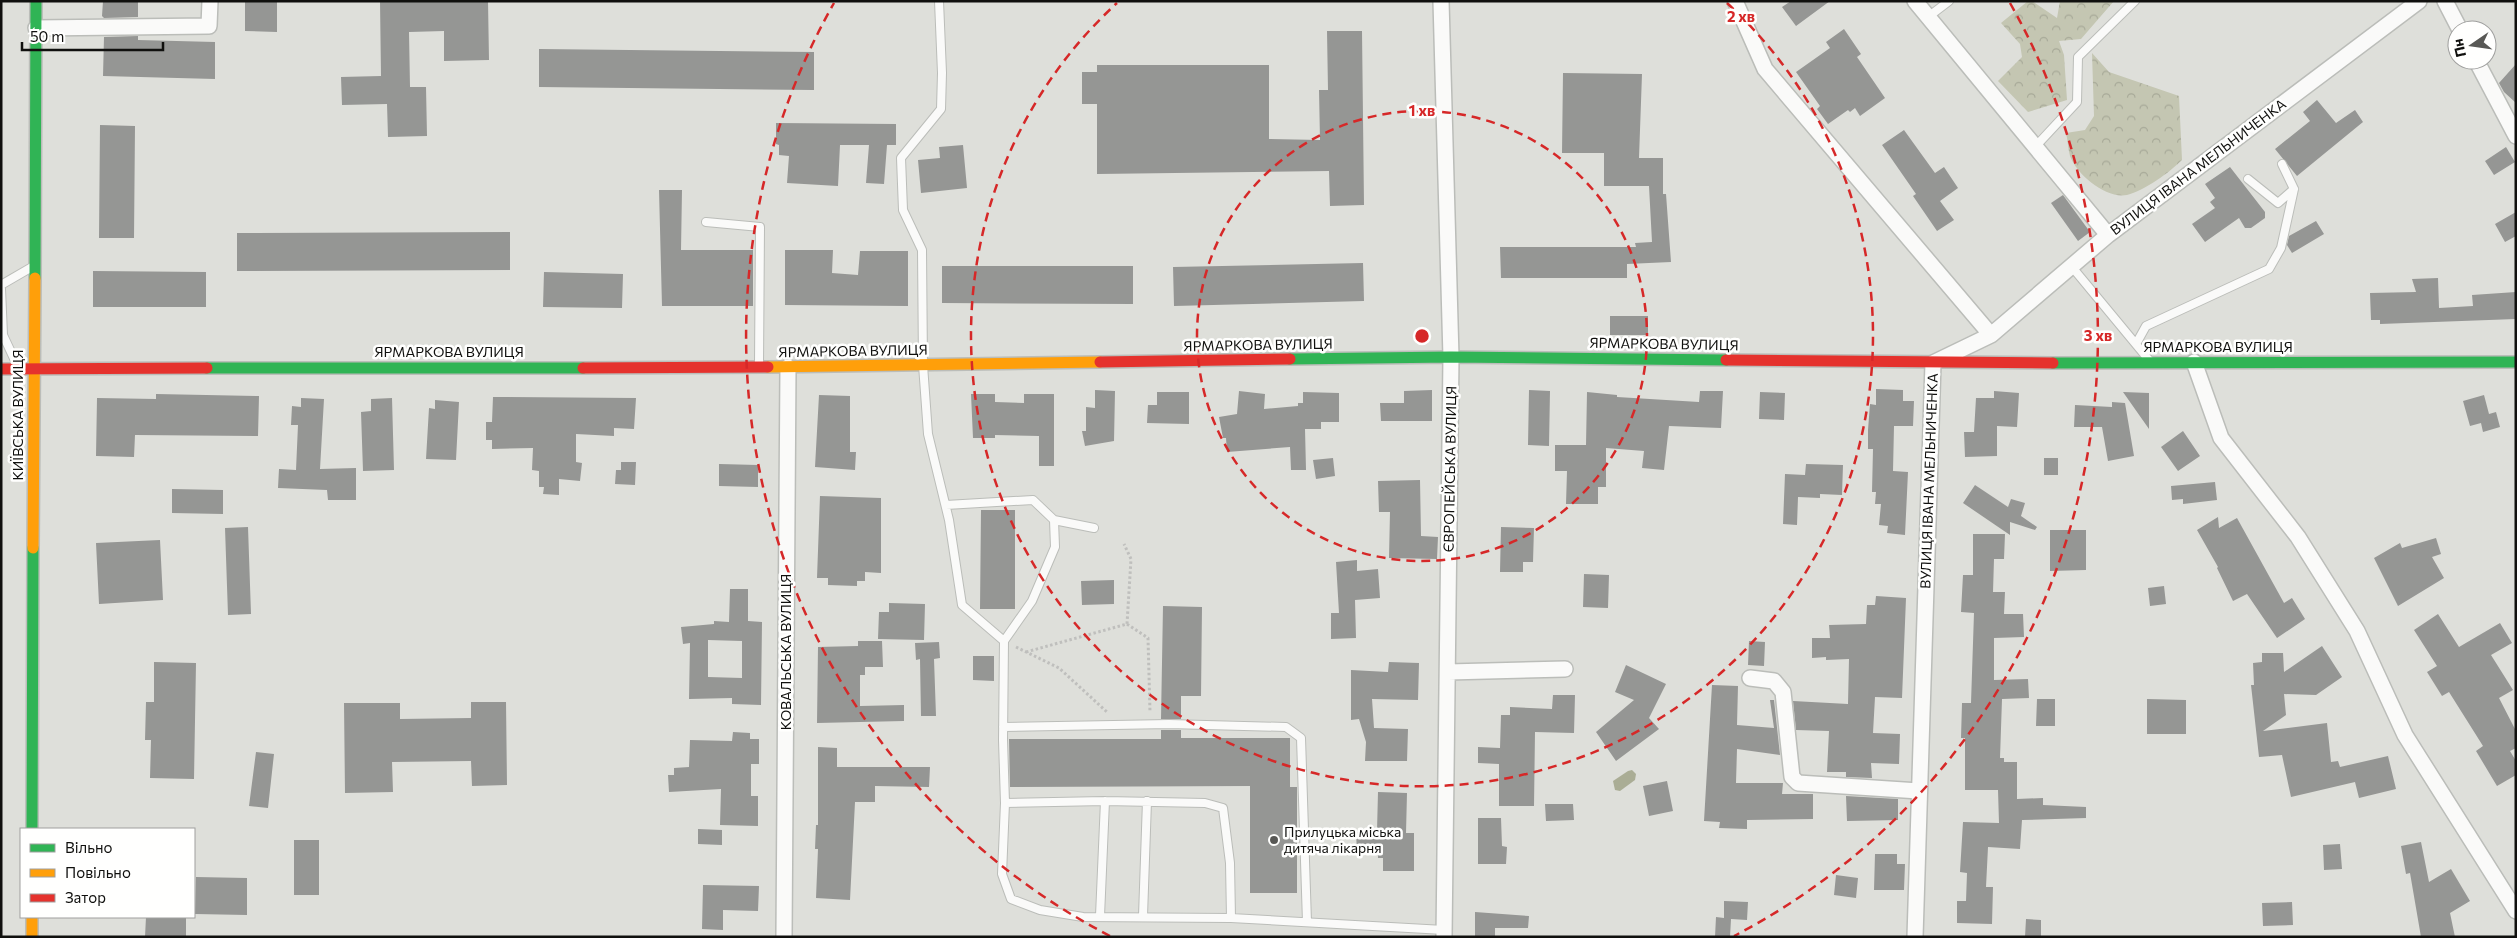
<svg xmlns="http://www.w3.org/2000/svg" width="2517" height="938" viewBox="0 0 2517 938" font-family="Commissioner,sans-serif">
<defs>
<pattern id="forest-crowns" width="20" height="18" patternUnits="userSpaceOnUse" patternTransform="scale(1.25)"><rect width="20" height="18" fill="#c4c6b2"/><path d="M2 6a3 3 0 1 1 6 0M12 15a3 3 0 1 1 6 0" fill="none" stroke="#a7a998"/></pattern>
</defs>
<rect width="100%" height="100%" fill="#dedfda"/>
<!-- forest -->
<path fill="url(#forest-crowns)" d="M2028,1H2032L2057,18L2060,1H2114L2081,39L2059,41L2064,55L2067,100L2028,112L1998,81L2022,57L2020,44L2001,23Z
M2092,53L2109,72L2179,96L2182,160C2170,172 2144,191 2127,195C2106,199 2077,175 2070,156C2068,149 2068,141 2066,133L2085,130L2094,116Z"/>
<!-- water -->
<path fill="#aaad95" d="M1632,770L1636,774L1635,780L1620,791L1615,790L1613,781L1628,771Z"/>
<!-- building -->
<path fill="#959694" fill-rule="evenodd" d="M103,1H138V17L104,18L102,16Z
M245,1H277V32L245,31Z
M380,1H488L489,60L444,61V31L409,32L410,87H426L427,136L388,137L387,104L342,105L341,77L381,76Z
M1791,1H1830L1796,26L1782,7Z
M1844,29L1861,54L1857,57L1885,98L1860,116L1855,108L1850,112L1848,110L1828,124L1817,109L1820,106L1796,72L1830,48L1826,42Z
M1327,31H1362L1364,205L1330,206L1329,171L1097,174V104H1082V72H1097V65H1269V139L1320,140L1319,90H1328Z
M138,36V40L215,42V79L103,76L104,37Z
M539,49L814,52V90L539,87Z
M2516,64V103L2504,92L2499,83Z
M1563,73L1642,74L1639,158H1663V194H1666L1671,262L1627,264V278H1501L1500,247H1636L1635,243L1652,242L1649,186H1604V153H1562Z
M2317,100L2336,123L2355,110L2363,122L2297,176L2275,149L2310,121L2303,112Z
M776,123L896,124V145H887L884,184L866,183L869,145H840L838,186L787,183L789,156L779,155V145L776,144Z
M100,125L135,126L134,238H99Z
M1904,130L1935,173L1944,167L1958,188L1940,201L1954,220L1937,231L1913,196L1916,194L1882,145Z
M963,145L967,188L921,193L918,160L940,158L939,147Z
M2506,147L2515,162L2494,175L2485,161Z
M2230,167L2265,212V218L2251,228H2245L2239,218L2205,242L2192,224L2215,208L2210,202L2215,198L2205,184Z
M659,190H682L681,250H753V306H662Z
M2063,195L2090,232L2078,241L2051,203Z
M2516,212V236L2505,242L2495,224Z
M2316,221L2324,234L2292,253L2287,245L2289,236Z
M510,232V270L237,271V233Z
M785,250H833L832,273L858,275L860,251H908V306L785,305Z
M1363,263L1364,301L1174,306L1173,267Z
M942,266H1133V304L942,303Z
M93,271L206,272V307H93Z
M544,272L623,274L622,308L543,307Z
M2438,278L2439,308L2473,306L2472,295L2516,292V319L2380,324V320H2371L2370,293L2416,292L2412,279Z
M1610,316H1648V335H1610Z
M1876,389L1903,390V401H1914L1913,426H1894L1893,471L1908,472L1905,535L1887,533L1888,526L1879,525L1881,504H1875L1876,492H1872L1873,449H1868V430L1870,404L1876,405Z
M1095,390L1115,391L1114,441L1085,446L1082,431H1086V407L1095,408Z
M1432,390V421H1381L1380,403H1404V391Z
M1529,390L1550,391L1549,446L1528,445Z
M1239,391L1265,394L1264,409L1298,406V403H1303V392L1339,393V422H1321V429H1305L1306,470H1291L1290,447L1227,452L1226,438H1223L1219,417L1237,414Z
M1700,391H1723L1721,428L1669,426L1664,470L1642,468L1644,451L1606,448V487H1598V504H1566L1567,471H1555V445H1586L1587,392L1617,395V397L1699,402Z
M1994,391L2019,393L2017,427L1997,426V456L1965,457L1964,432H1974L1976,398H1994Z
M1157,392H1189V424L1147,423L1148,405H1157Z
M1760,392L1785,393L1784,420L1759,419Z
M2123,392L2149,393V429Z
M156,394L259,396L258,436L135,435L134,457L96,456L97,398L156,399Z
M971,394H995V402L1024,403V394H1054V466H1039V436L995,435V438H973Z
M819,395L850,396V452H856L855,470L815,467Z
M2484,395L2489,414L2496,412L2500,427L2483,432L2481,423L2470,426L2463,401Z
M493,397L636,398L634,429L614,428V436L576,434V462L582,463L580,481L559,479V495L543,494L544,487H539V471L532,470L533,448L492,449V440H486V422H492Z
M301,398L324,399L320,469L356,468V500H328L327,490L278,488L279,469L296,470L298,425H291L292,406L301,407Z
M392,398L394,470L363,471L361,412L371,411V399Z
M435,400L459,402L456,460L426,459L429,408L435,409Z
M2112,402L2125,403L2134,456L2108,461L2102,427H2074L2075,405L2112,407Z
M2183,431L2200,456L2178,471L2161,447Z
M1333,458L1335,476L1316,479L1313,460Z
M2044,458H2058V475H2044Z
M621,462H636L635,485L615,484L616,470H621Z
M719,464L758,465V487L719,486Z
M1806,464L1843,465L1842,495L1820,494V498L1798,497L1797,525L1783,524L1785,474L1805,475Z
M1420,480L1421,536L1438,537L1437,559L1389,558L1390,512H1379L1378,481Z
M2215,482L2217,500L2183,504V499L2172,500L2171,486Z
M1975,485L2008,507L2011,499L2025,503L2021,516L2037,527L2035,530L2010,522V535L1963,503Z
M172,489L223,490V514L172,513Z
M820,496L881,498V573L865,572V581H857V586L828,585V578H817Z
M981,510H1015V609H980Z
M2218,517L2219,528L2237,518L2284,603L2292,598L2305,619L2277,638L2247,594L2233,601L2217,568L2218,567L2197,530Z
M248,527L251,614L228,615L225,528Z
M1501,527L1534,528L1533,562H1523V572H1500Z
M2050,530H2086V570L2050,571Z
M1973,534H2005L2004,559H1994L1993,592H2005L2004,614H2023L2024,637L1994,638V680L2028,679L2029,698L2002,699L2000,758H2004V762H2017V799L2043,798V805L2086,807V818L2022,820L2020,849L1988,847L1986,887H1993L1992,924L1957,923V901H1966L1967,873L1960,872L1963,822L1999,823L1998,790H1965V738H1961L1962,703H1971L1974,613L1961,612L1963,575H1973Z
M2436,538L2441,554L2432,557L2444,578L2398,606L2374,558L2400,543L2402,548Z
M160,540L163,600L99,604L96,543Z
M1357,560V571L1378,569L1380,598L1355,600L1356,638L1331,639V613H1339L1336,562Z
M1584,574L1609,575L1608,608L1583,607Z
M1114,580V604L1082,605L1081,581Z
M2164,586L2166,604L2150,606L2148,588Z
M730,589H748V621L762,622L761,705L732,704V698L689,699L690,643L683,644L681,627L714,624V621L729,622ZM708,640L742,641V678L708,677Z
M1876,596L1906,598L1902,698L1875,697L1873,733L1900,734L1899,764L1871,763L1872,778L1846,777V772H1827L1829,731L1796,730L1793,701L1848,704L1849,659L1826,660V657L1812,658V638H1830L1829,625L1866,624L1867,605H1875Z
M889,603L925,604L924,640L878,639L879,612H889Z
M1163,606L1202,607L1201,696H1181V719H1161Z
M2438,614L2459,647L2500,623L2512,643L2491,655L2513,690L2499,698L2516,731V748L2510,751L2516,761V775L2497,786L2476,751L2483,746L2449,692L2442,696L2427,672L2437,666L2414,630Z
M858,641H882L883,667H865V675H860V706L904,705V721L817,723L818,647L858,646Z
M1749,641L1765,642L1764,666L1748,665Z
M939,642L940,658L934,659L936,716H921L920,659L916,660L915,643Z
M2322,646L2342,677L2316,695L2284,694L2286,715L2263,731L2327,723L2331,762L2338,761L2340,767L2388,756L2396,789L2359,798L2355,782L2291,797L2282,755L2259,757L2251,685H2254L2253,663L2262,662V653H2283L2284,672Z
M973,656H994V681L973,680Z
M154,662L196,663L194,779L150,778L151,740H145L146,702H154Z
M1389,662L1419,663L1418,700L1372,699L1374,728L1408,729L1407,761H1365L1366,742L1359,719L1351,720V670L1388,672Z
M1626,665L1666,684L1649,718L1659,729L1616,761L1596,732L1634,700L1615,692Z
M1712,685L1738,686L1737,725L1774,728L1770,700H1774L1780,755L1737,749L1736,783H1783L1782,794H1813V819L1747,820V829L1719,828L1720,822L1704,821Z
M1553,695H1575L1574,733L1535,732L1534,806H1499V764L1478,763V747L1500,748L1501,715H1510V707L1552,709Z
M2037,699H2055V726H2036Z
M2147,699L2186,700V734H2147Z
M471,702H506L507,785L472,786L471,761L392,762L393,792L345,793L344,703H400V719L471,718Z
M1161,730H1181V738H1290V787H1297V893H1250V786L1010,787L1009,739H1161Z
M733,732L750,733V739H759V764H751V796H758V826L720,825L721,789L669,792L668,775H674V768L689,767L690,740L732,741Z
M818,747L837,748V767H930L929,787L875,786V802H855L850,900L816,898L818,849H815L816,825H818Z
M256,752L274,754L268,808L249,806Z
M1667,781L1673,811L1649,816L1643,786Z
M1378,792L1407,793L1406,833H1414V871H1383V858H1378V851L1357,852L1356,832L1377,831Z
M1846,796L1898,799V820L1847,821Z
M1545,804H1573L1574,820L1546,821Z
M1478,818H1501L1502,846L1507,847L1506,864H1478Z
M698,829L722,830V845L698,844Z
M294,840H319V895H294Z
M2421,842L2429,882L2451,869L2470,901L2450,913L2455,937H2421L2410,873L2406,874L2401,846Z
M2340,844L2342,869L2324,870L2323,845Z
M1875,854H1897V864H1905L1904,890H1874Z
M1836,875L1858,878L1856,898L1834,895Z
M196,877L247,878V915L195,914Z
M703,885L759,886L758,911L723,910V930L702,929Z
M1724,901L1748,902L1747,920L1731,919L1730,937H1715L1716,917L1724,918Z
M2292,902L2293,925L2263,926L2262,903Z
M1475,912L1529,916L1528,928H1495V937H1475Z
M146,917H186V937H145Z
M2026,919L2041,920V937H2025Z"/>
<g fill="none" stroke-linecap="round" stroke-linejoin="round">
<defs>
<path id="lane" d="M939,1L942,73L941,109L901,158L903,210L922,250L923,365L928,434L949,520L962,605L1004,641L1003,740L1005,803L1105,801L1205,803L1223,808L1230,863L1231,918L1083,917L1040,910L1011,899L1002,874L1005,803
M1928,17L1949,1
M2035,147L2077,102L2078,57L2135,1
M2248,179L2278,203L2294,189
M706,222L760,227L759,365
M2072,267L2149,360
M1,285L32,267
M1,289L3,335L18,367
M2136,344L2146,326L2269,269L2281,248L2294,189L2282,164
M946,505L1033,500L1054,520L1055,547L1032,601L1004,641
M1054,520L1094,528
M1003,727L1169,724L1286,727L1301,738L1307,922
M1100,916L1105,801
M1143,916L1147,801
M1231,918L1444,930"/>
<path id="street" d="M1441,1L1451,357L1444,937
M1735,1L1765,69L1991,335
M1915,1L2108,235
M2445,1L2460,30
M36,28L209,26L210,1
M2476,60L2516,136
M2194,362L2221,438L2298,537L2357,631L2405,735L2516,911
M1448,672L1565,669
M1750,678L1774,681L1783,692L1792,777L1798,783L1919,791
M784,937L788,367
M1915,937L1933,363L1991,335L2108,235L2419,1"/>
<path id="fast" d="M35,278L36,1
M1290,359L1451,357L1726,360
M2053,363L2516,362
M207,368H583
M32,829L33,548"/>
<path id="slow" d="M768,367L1100,362
M33,548L35,278
M32,917V937"/>
<path id="jam" d="M1726,360L2053,363
M1100,362L1290,359
M583,368L768,367
M1,369L207,368"/>
</defs>
<!-- lane casing -->
<use href="#lane" stroke="#bbbdb9" stroke-width="10"/>
<!-- street casing -->
<use href="#street" stroke="#bbbdb9" stroke-width="18"/>
<!-- fast casing -->
<use href="#fast" stroke="#bbbdb9" stroke-width="14"/>
<!-- slow casing -->
<use href="#slow" stroke="#bbbdb9" stroke-width="14"/>
<!-- jam casing -->
<use href="#jam" stroke="#bbbdb9" stroke-width="14"/>
<!-- path -->
<path stroke="#bfbfbd" stroke-width="3" stroke-dasharray="2.5 2.5" stroke-linecap="butt" d="M1127,624L1148,638L1150,712
M1016,647L1059,668L1107,712
M1026,652L1127,624L1131,559L1124,544"/>
<!-- lane -->
<use href="#lane" stroke="#fafaf9" stroke-width="8"/>
<!-- street -->
<use href="#street" stroke="#fafaf9" stroke-width="15"/>
<!-- fast -->
<use href="#fast" stroke="#30b455" stroke-width="11"/>
<!-- slow -->
<use href="#slow" stroke="#ff9f0a" stroke-width="11"/>
<!-- jam -->
<use href="#jam" stroke="#e5322d" stroke-width="11"/>
</g>
<!-- distance rings -->
<g fill="none" stroke="#d62828" stroke-width="2.5" stroke-dasharray="9 6">
<circle cx="1422" cy="336" r="225"/>
<path d="M1727 3A451 451 0 1 1 1117 3"/>
<path d="M1110 936A676 676 0 0 1 834 3M2010 3A676 676 0 0 1 1734 936"/>
</g>
<!-- markers -->
<circle fill="#585855" stroke="#fffffe" stroke-width="2" cx="1274" cy="840" r="5"/>
<g text-anchor="middle" stroke-width="5" stroke-linejoin="round" paint-order="stroke">
<!-- street labels -->
<g font-size="14" fill="#10100e" stroke="#fffffe">
<text transform="translate(2198 167) rotate(-37)" y="5">ВУЛИЦЯ ІВАНА МЕЛЬНИЧЕНКА</text>
<text transform="translate(1664 344) rotate(1)" y="5">ЯРМАРКОВА ВУЛИЦЯ</text>
<text transform="translate(1258 345) rotate(-1)" y="5">ЯРМАРКОВА ВУЛИЦЯ</text>
<text x="2218" y="352">ЯРМАРКОВА ВУЛИЦЯ</text>
<text transform="translate(853 351) rotate(-1)" y="5">ЯРМАРКОВА ВУЛИЦЯ</text>
<text x="449" y="357">ЯРМАРКОВА ВУЛИЦЯ</text>
<text transform="translate(18 415) rotate(-90)" y="5">КИЇВСЬКА ВУЛИЦЯ</text>
<text transform="translate(1450 469) rotate(-89)" y="5">ЄВРОПЕЙСЬКА ВУЛИЦЯ</text>
<text transform="translate(1929 481) rotate(-88)" y="5">ВУЛИЦЯ ІВАНА МЕЛЬНИЧЕНКА</text>
<text transform="translate(786 652) rotate(-90)" y="5">КОВАЛЬСЬКА ВУЛИЦЯ</text>
</g>
<!-- poi labels -->
<g font-size="14" fill="#10100e" stroke="#fffffe" text-anchor="start">
<text x="1284" y="837">Прилуцька міська<tspan x="1284" dy="16">дитяча лікарня</tspan></text>
</g>
</g>
<circle cx="1422" cy="336" r="8" fill="#d62828" stroke="#fffffe" stroke-width="2.5"/>
<g font-size="15" text-anchor="middle" font-weight="bold" fill="#d62828" stroke="#fffffe" stroke-width="5" stroke-linejoin="round" paint-order="stroke">
<text x="1741" y="22">2 хв</text>
<text x="1422" y="116">1 хв</text>
<text x="2098" y="341">3 хв</text>
</g>
<!-- border -->
<rect width="2517" height="938" fill="none" stroke="#10100e" stroke-width="5"/>
<!-- legend -->
<rect x="20" y="828" width="175" height="90" fill="#fffffe" stroke="#9f9f9e"/>
<rect x="30" y="844" width="25" height="8" fill="#30b455" stroke="#9f9f9e"/>
<text x="65" y="853" font-size="15" fill="#10100e">Вільно</text>
<rect x="30" y="869" width="25" height="8" fill="#ff9f0a" stroke="#9f9f9e"/>
<text x="65" y="878" font-size="15" fill="#10100e">Повільно</text>
<rect x="30" y="894" width="25" height="8" fill="#e5322d" stroke="#9f9f9e"/>
<text x="65" y="903" font-size="15" fill="#10100e">Затор</text>
<!-- north arrow -->
<g transform="translate(2472 45) rotate(257)"><circle r="24" fill="#fffffe" stroke="#9f9f9e"/>
<path d="M0-4L9 19L0 12L-9 19Z" fill="#585855"/>
<text y="-8" font-size="14" font-weight="bold" text-anchor="middle" fill="#10100e">Пн</text>
</g>
<!-- scale -->
<path d="M22 42v8h141v-8" fill="none" stroke="#10100e" stroke-width="2.5"/>
<text x="30" y="42" font-size="15" fill="#10100e" stroke="#fffffe" stroke-width="4" paint-order="stroke">50 m</text>
</svg>
